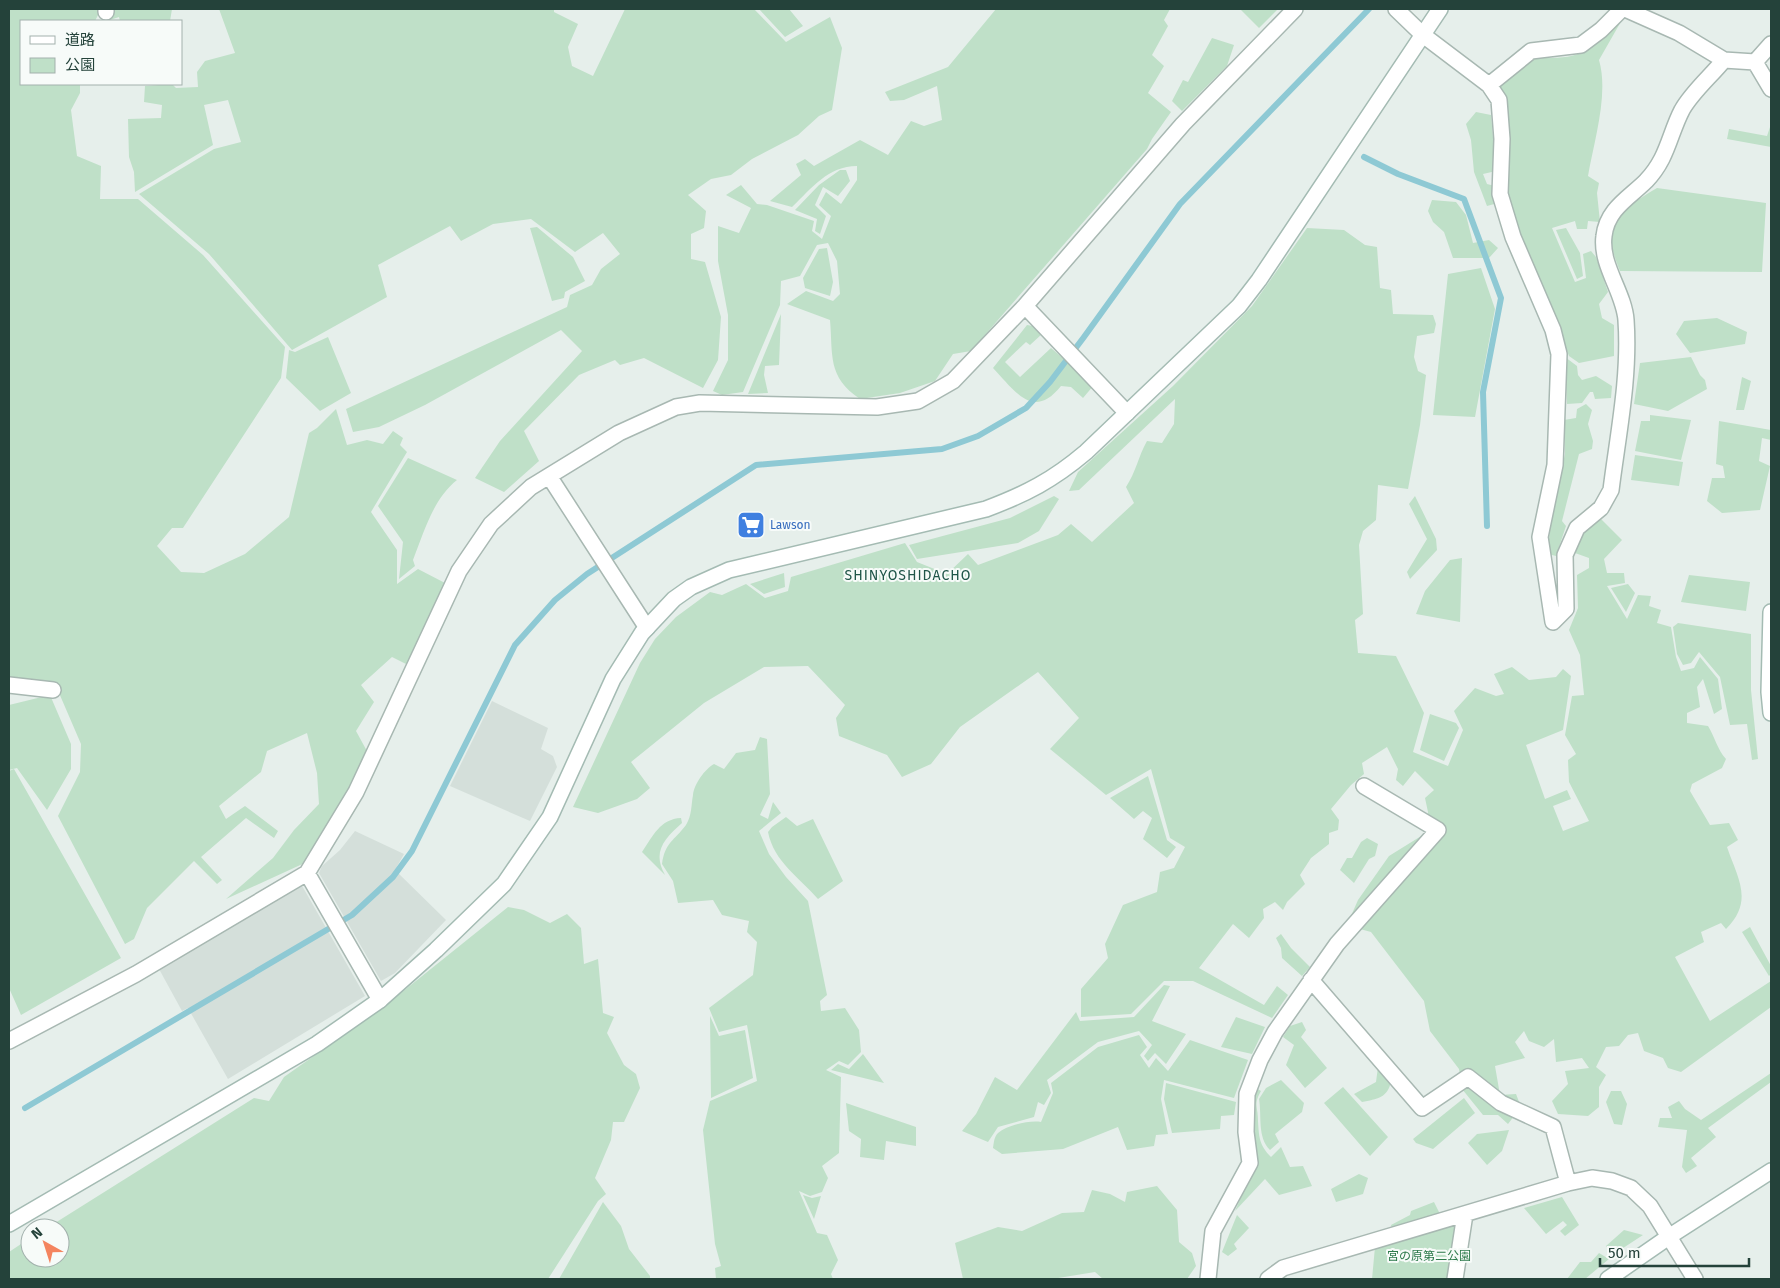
<svg xmlns="http://www.w3.org/2000/svg" width="1780" height="1288" viewBox="0 0 1780 1288" font-family="'Fira Sans','Noto Sans JP',sans-serif">
<rect width="100%" height="100%" fill="#e6efeb"/>
<!-- built -->
<path fill="#d4dfda" d="M492,701L548,728L541,749L553,756L557,767L530,821L450,786Z
M355,831L404,854L395,870L446,920L395,973L381,981L319,873L322,866L340,850Z
M301,884L365,996L228,1079L188,1008L182,1011L159,969Z"/>
<!-- green -->
<path fill="#bfe0c8" d="M9,9H101L95,21H21V84H80V93L71,110L77,156L101,166L100,199H138L203,255L285,347L281,378L183,528H172L157,546L181,572L204,573L245,554L289,517L309,433L317,428L336,409L347,445L367,440L383,444L393,431L403,438L400,445L407,452L371,512L397,550V584L418,569L445,583L408,665L392,657L361,685L374,702L356,731L368,753L309,861L226,899L273,858L294,830L319,804L317,773L307,733L267,751L261,772L219,806L226,819L245,806L278,831L274,838L246,818L201,857L222,880L217,884L194,861L147,908L134,939L125,944L58,816L80,772L81,744L56,686L9,679Z
M111,9H172L170,21H120L119,17L107,21Z
M219,9H554V12L578,24L568,47L572,66L593,76L625,9H754L786,42L830,17L842,48L832,110L819,116L798,135L752,159L731,175L711,179L688,195L706,211L704,228L691,234V259L705,262L721,317L718,360L703,388L644,358L620,365L615,360L579,375L524,431L539,461L504,492L475,478L500,441L582,351L561,330L425,405L379,427L353,432L346,409L567,307L570,295L592,285L601,269L620,254L603,233L575,252L531,219L493,224L461,241L450,226L378,265L387,297L292,350L209,254L139,194L214,149L241,142L228,100L204,105L213,145L135,192L134,172L129,157L128,119L161,118L162,105L144,102L145,86L172,84L176,88L198,87L197,72L205,61L235,53Z
M759,9H789L803,26L785,37Z
M996,9H1170L1164,20L1168,26L1152,55L1164,66L1148,93L1171,112L1152,139L1147,149L971,351L953,354L935,381L900,393L860,399C827,377 833,355 830,320L787,304L806,291L833,301L840,294L837,261L828,243L817,245L800,276L781,281L780,305L743,392L722,395L713,391L728,360V315L718,261V226L739,233L751,208L726,195L741,185L757,204L767,205L814,221L812,231L822,239L831,216L819,205L826,192L841,204L857,180V166C828,166 812,188 792,207L770,201L801,175L796,164L805,159L814,166L860,140L888,155L911,121L924,126L942,120L937,86L904,100L890,101L885,92L948,67Z
M1240,9H1278L1259,28Z
M1623,18L1599,60C1609,94 1594,141 1588,176L1599,183L1597,193L1600,222L1588,221L1587,229H1577L1575,221L1552,228L1575,282L1586,278L1583,254L1591,251L1596,257L1608,292L1599,304L1602,318L1614,325V356L1579,363L1569,356L1505,195L1497,87L1531,57C1584,61 1586,52 1623,18Z
M1212,38L1234,45L1227,66L1182,111L1172,101L1183,80L1188,82Z
M1476,112L1491,115L1496,171L1483,174L1487,184L1495,186L1498,203L1487,206L1474,172L1471,140L1466,124Z
M1771,124V147L1727,139L1729,129L1767,136Z
M840,170H846L850,181L838,196L823,187L815,205L826,216L820,234L815,231L817,219L795,210L819,185Z
M1657,188L1766,203L1762,272L1620,271C1600,225 1618,211 1657,188Z
M1432,200L1456,202L1466,215L1473,243L1489,240L1498,248L1489,258H1453L1444,232L1433,222L1428,211Z
M537,227L573,257L585,281L565,292L564,298L552,301L530,228Z
M1307,228L1344,230L1365,245L1377,247L1380,288L1391,290L1393,314L1433,315L1436,324L1434,333L1417,336L1414,357L1418,371L1426,375L1420,425L1408,489L1378,485L1376,520L1363,531L1359,545L1363,614L1355,620L1358,653L1396,656L1424,713L1413,752L1448,766L1463,730L1454,711L1475,688L1496,696L1504,694L1494,674L1512,667L1529,680L1556,677L1563,669L1571,676L1563,730L1526,745L1545,799L1567,790L1571,799L1553,806L1563,831L1589,821L1569,782L1568,760L1576,754L1565,735L1572,696L1584,695L1580,655L1569,630L1578,608L1577,575L1589,568V558L1575,553L1582,533L1601,519L1622,540L1604,559L1607,573H1624L1625,583L1607,586L1627,619L1638,595L1651,596L1649,606L1661,610L1657,623L1671,627L1676,657L1681,671L1694,668L1700,657L1718,679L1722,709L1714,714L1703,679L1697,687L1700,707L1687,713V723L1708,726C1715,737 1717,749 1726,759L1722,768L1692,784L1690,791L1710,825L1729,823L1738,840L1727,847C1738,879 1754,901 1726,929L1721,923L1701,932L1704,942L1675,957L1710,1021L1771,981V1007L1681,1072L1668,1068L1663,1058L1644,1051L1638,1033L1628,1035L1619,1046L1606,1047L1596,1067L1606,1075L1599,1087V1107L1588,1116L1558,1114L1552,1101L1568,1084L1565,1071L1589,1068L1582,1058L1556,1062L1554,1039L1544,1047L1529,1041L1524,1031L1515,1042L1525,1058L1495,1066L1500,1095L1516,1094L1521,1107L1508,1124L1498,1115H1483L1462,1089L1459,1069L1430,1031L1424,1001L1371,932L1360,929L1351,916L1358,900L1389,856L1426,833L1428,812L1425,798L1434,790L1415,771L1403,786L1396,780L1398,769L1387,747L1362,763L1364,774L1351,785L1331,809L1339,820L1338,830L1329,833V844L1311,858L1300,875L1305,884L1287,902L1283,910L1275,902L1263,909L1264,918L1249,938L1233,924L1199,968L1264,1005L1277,986L1288,995L1272,1018L1193,981H1164L1131,1014L1081,1017V989L1108,958L1105,944L1123,905L1157,892L1160,872L1174,868L1185,847L1170,838L1151,769L1106,795L1050,749L1079,718L1038,672L960,727L931,764L902,777L887,755L839,736L836,718L845,705L808,666L764,667L704,703L631,762L650,788L637,799L598,813L573,807L640,663L655,639L676,617L710,592L722,595L746,584L765,598L788,591L791,577L905,543L917,562L947,574L968,554L978,565L1058,535L1071,524L1092,542L1134,503L1126,487C1136,472 1138,457 1147,441L1162,443L1174,424L1175,399L1079,490L1069,491L1078,472L1173,386L1252,306Z
M1566,228L1580,253L1583,276L1577,279L1556,230Z
M827,248L833,282L830,296L805,288L803,278L819,249Z
M1481,268L1495,309L1475,417L1433,415L1448,274Z
M781,314L779,365L765,366L764,375L768,393L748,394Z
M1717,318L1747,332L1745,344L1690,353L1676,334L1684,321Z
M1027,325L1033,326L1042,334L1030,345L1026,342L1005,362L1020,377L1051,348L1094,385L1083,398L1071,387L1061,386C1033,421 1015,391 993,368Z
M328,337L351,393L320,411L286,378L289,350L295,352Z
M1565,357L1577,366L1578,375L1582,380L1596,376L1612,386L1611,398L1595,399L1593,392H1590L1582,403L1567,404Z
M1691,357L1700,375L1705,380L1707,389L1668,411L1634,404L1640,363Z
M1742,377L1751,381L1744,410H1736Z
M1586,404L1592,410L1588,424L1593,441L1592,449L1579,454L1562,521L1566,526L1556,556L1548,554L1550,525L1565,454L1564,420L1576,418L1577,409Z
M1650,415L1691,420L1681,460L1635,451L1641,421H1650Z
M1719,421L1771,430V440L1762,438L1759,461L1770,466L1760,510L1722,513L1707,501L1712,478H1725L1723,466L1716,464Z
M1635,455L1683,462L1679,486L1631,480Z
M408,458L457,480C433,499 424,532 413,560L415,566L399,579L403,542L378,506Z
M1054,496L1059,499L1039,531L1018,543L917,559L909,545L1010,518Z
M1415,496L1436,539L1437,550L1410,579L1407,572L1427,539L1409,504Z
M1462,558L1460,622L1416,614L1425,591L1450,560Z
M784,573L785,587L764,594L750,584Z
M1689,575L1750,582L1746,611L1681,602Z
M1628,584L1635,593L1626,612L1611,588Z
M1678,623L1751,634V690L1758,759L1752,760L1747,724L1730,725L1720,677L1699,652L1691,663L1683,665L1677,654L1673,627Z
M50,695L71,744V769L47,810L17,768L9,770V705Z
M1430,714L1456,723L1459,728L1444,761L1420,750Z
M760,737L767,739L770,794L760,815L768,819L773,802L781,813L759,831L769,854L786,877L808,901L827,995L820,1001L821,1011L845,1008L859,1030L861,1052L848,1065L839,1061L826,1070L841,1077L839,1153L822,1166L828,1178L822,1192L810,1196L799,1191L817,1233L827,1235L838,1260L831,1274L833,1279H716L715,1268L721,1266L715,1244L703,1130L710,1101L757,1081L747,1025L719,1032L709,1008L753,975L757,942L747,932L749,921L722,915L713,900L678,903L673,881L662,864C665,842 674,841 686,825C692,815 691,806 693,795C694,784 705,769 714,764L724,769L736,753L755,750Z
M14,769L121,958L21,1015L9,988V771Z
M1148,776L1167,840L1176,847L1167,858L1143,839L1152,818L1143,811L1134,819L1110,798Z
M786,817L797,826L813,819L843,881L818,899C799,877 774,862 768,832L772,827Z
M681,818L682,823C664,839 652,852 665,875L642,852C653,836 660,819 681,818Z
M1367,838L1378,844L1375,856L1369,859L1354,883L1340,870L1347,858H1352L1361,842Z
M508,907L524,910L550,923L567,914L581,928L584,964L598,959L603,1013L614,1017L607,1033L624,1065L636,1074L640,1088L624,1122H613L611,1140L595,1178L606,1194L598,1201L548,1279H9V1252L30,1238V1258H60V1228H47L254,1098L269,1101L284,1077L386,1005Z
M1750,927L1771,966V974L1769,976L1742,932Z
M1281,934L1291,948L1310,967L1302,976L1282,958L1281,948L1276,938Z
M1164,985L1170,986L1152,1021L1186,1034L1166,1064L1155,1053L1148,1061L1144,1056L1152,1045L1139,1031L1098,1042L1047,1080L1051,1093L1044,1105L1038,1102L1034,1117L998,1127L988,1142L962,1131L976,1114L995,1077L1017,1090L1076,1012L1080,1021L1134,1017Z
M710,1016L719,1036L745,1030L753,1078L711,1098Z
M1236,1017L1265,1027L1252,1054L1221,1047Z
M1302,1022L1306,1030L1301,1037L1327,1068L1305,1088L1286,1065L1294,1045L1283,1037L1290,1026Z
M1139,1035L1147,1047L1140,1055L1149,1068L1156,1058L1168,1071L1190,1040L1248,1060L1234,1098L1164,1080L1161,1099L1168,1134L1156,1135L1154,1146L1127,1150L1118,1127L1063,1149L1002,1154L993,1148C994,1142 994,1137 998,1133C1007,1125 1030,1120 1041,1122L1053,1093L1051,1083L1098,1047Z
M863,1054L884,1083L831,1070L838,1064L849,1069Z
M1378,1067L1391,1081C1388,1098 1377,1099 1362,1102L1354,1094L1376,1082Z
M1771,1073V1082L1708,1128L1716,1137L1691,1158L1697,1166L1686,1173L1682,1167L1687,1130L1658,1127L1660,1118H1672L1668,1107L1679,1101L1685,1109L1701,1120Z
M1281,1080L1304,1103L1302,1112L1275,1134L1279,1142L1270,1150C1257,1137 1262,1116 1259,1099L1266,1088Z
M1166,1083L1236,1102L1234,1115L1221,1116L1220,1129L1172,1133L1164,1099Z
M1343,1087L1388,1137L1370,1156L1324,1103Z
M1256,1088L1261,1091C1253,1105 1258,1106 1258,1121C1259,1137 1259,1145 1271,1157L1281,1147L1290,1167L1303,1166L1312,1186L1279,1195L1265,1179L1235,1211L1256,1163L1250,1131L1251,1096Z
M1611,1091H1621L1627,1104L1622,1125L1614,1124L1606,1102Z
M1464,1098L1475,1113L1433,1149L1416,1143L1413,1139Z
M846,1103L916,1127V1146L886,1141L884,1160L860,1157L861,1139L849,1131Z
M1509,1130L1502,1151L1487,1165L1468,1143L1477,1134Z
M1359,1174L1368,1178L1363,1194L1336,1202L1331,1189Z
M1157,1186L1177,1210L1179,1242L1192,1253L1196,1266L1187,1279H1103L1095,1272L1052,1279H963L955,1243L998,1227L1022,1231L1062,1213L1084,1212L1092,1190L1110,1194L1125,1202L1127,1192Z
M803,1195L812,1198L821,1196L814,1219Z
M1562,1197L1579,1225L1565,1236L1560,1231L1567,1225L1563,1221L1546,1234L1524,1208Z
M603,1202L621,1226L629,1249L650,1276V1279H559Z
M1434,1202L1440,1214L1392,1229L1391,1225L1410,1215L1411,1211Z
M1237,1215L1249,1228L1234,1244L1237,1249L1228,1256L1222,1252Z
M1458,1223L1449,1279H1372L1375,1247Z
M1624,1230L1643,1235L1614,1254L1606,1246Z
M1599,1253L1609,1259L1585,1279H1567L1580,1262H1591Z"/>
<g fill="none" stroke-linecap="round" stroke-linejoin="round">
<!-- stream -->
<path stroke="#8ec9d4" stroke-width="6" d="M1364,157L1398,174L1464,199L1501,298L1483,392L1487,526
M25,1108L352,915L393,877L412,851L515,645L555,600L587,574L756,465L942,449L978,436L1026,408L1050,382L1084,337L1180,204L1369,9"/>
<defs>
<path id="street" d="M106,9V12
M1396,9L1423,35L1489,85L1499,100L1502,139L1500,194L1513,237L1553,330L1559,354L1555,465L1540,537L1553,622
M1625,9L1679,33L1724,60L1755,62
M1771,44L1755,62L1771,89
M1489,85L1531,51L1581,45L1601,30L1622,9
M1025,306L1127,413
M549,476L647,628
M1553,622L1566,609L1565,555L1577,528L1601,508L1611,490C1618,434 1630,377 1626,320C1624,292 1600,265 1604,236C1607,209 1629,198 1646,181C1668,158 1669,135 1682,110C1692,92 1711,76 1724,60
M9,685L53,690
M307,873L380,1000
M1311,980L1422,1108L1468,1077L1501,1103L1553,1127L1568,1183
M9,1041L136,974L307,873L356,792L459,571L491,524L531,487L619,433L676,407L700,403L877,407L918,401L953,381L1025,306L1183,124L1295,9
M1208,1279L1213,1231L1250,1163L1246,1132L1247,1094L1260,1060L1275,1032L1337,944L1438,830L1364,786
M1268,1279L1283,1268L1568,1183L1592,1178L1612,1181L1631,1188L1650,1206L1695,1279
M1455,1279L1465,1214"/>
<path id="secondary" d="M1771,612L1769,692L1771,713
M9,1224L317,1044L380,1000L436,950L504,884L550,817L613,679L642,633L674,599L691,587L729,570L986,509C1026,494 1053,480 1086,452L1239,306L1259,280L1440,9
M1608,1279L1670,1236L1771,1171"/>
</defs>
<!-- street casing -->
<use href="#street" stroke="#a8b8b2" stroke-width="18"/>
<!-- secondary casing -->
<use href="#secondary" stroke="#a4bbb3" stroke-width="18"/>
<!-- street -->
<use href="#street" stroke="#fff" stroke-width="15"/>
<!-- secondary -->
<use href="#secondary" stroke="#fff" stroke-width="15"/>
</g>
<!-- icons -->
<defs>
<symbol id="supermarket-square" viewBox="-11 -11 22 22"><rect x="-9" y="-9" width="18" height="18" rx="4" fill="#3f7fe0" stroke="#f7fbf9"/><path d="M-6-5.5h2.5l.6 2H6L4.5 2H-2.5L-4.4-4H-6ZM-1.5 3.2a1.3 1.3 0 1 0 .1 0ZM3 3.2a1.3 1.3 0 1 0 .1 0Z" fill="#fff"/></symbol>
</defs>
<g fill-rule="evenodd">
<use href="#supermarket-square" x="735" y="509" width="32" height="32"/>
</g>
<g text-anchor="middle" stroke-width="4" stroke-linejoin="round" paint-order="stroke">
<!-- shop labels -->
<g font-size="12" fill="#366cbe" stroke="#f7fbf9" text-anchor="start">
<text x="770" y="529">Lawson</text>
</g>
<!-- park labels -->
<g font-size="12" fill="#2d7a4b" stroke="#f7fbf9">
<text x="1429" y="1260">宮の原第二公園</text>
</g>
<!-- neighbourhood labels -->
<g font-size="14" letter-spacing="1" fill="#1f5548" stroke="#f7fbf9">
<text x="908" y="580">SHINYOSHIDACHO</text>
</g>
</g>
<!-- border -->
<rect width="1780" height="1288" fill="none" stroke="#24423a" stroke-width="20"/>
<!-- legend -->
<rect x="20" y="20" width="162" height="65" fill="#f7fbf9" stroke="#a3b1ad"/>
<rect x="30" y="36" width="25" height="8" fill="#ffffff" stroke="#a3b1ad"/>
<text x="65" y="45" font-size="15" fill="#24423a">道路</text>
<rect x="30" y="58" width="25" height="15" fill="#bfe0c8" stroke="#a3b1ad"/>
<text x="65" y="70" font-size="15" fill="#24423a">公園</text>
<!-- north arrow -->
<g transform="translate(45 1243) rotate(321)"><circle r="24" fill="#f7fbf9" stroke="#a3b1ad"/>
<path d="M0-4L9 19L0 12L-9 19Z" fill="#f4845f"/>
<text y="-8" font-size="14" font-weight="bold" text-anchor="middle" fill="#24423a">N</text>
</g>
<!-- scale -->
<path d="M1600 1258v8h149v-8" fill="none" stroke="#24423a" stroke-width="2.5"/>
<text x="1608" y="1258" font-size="15" fill="#24423a" stroke="#f7fbf9" stroke-width="4" paint-order="stroke">50 m</text>
</svg>
